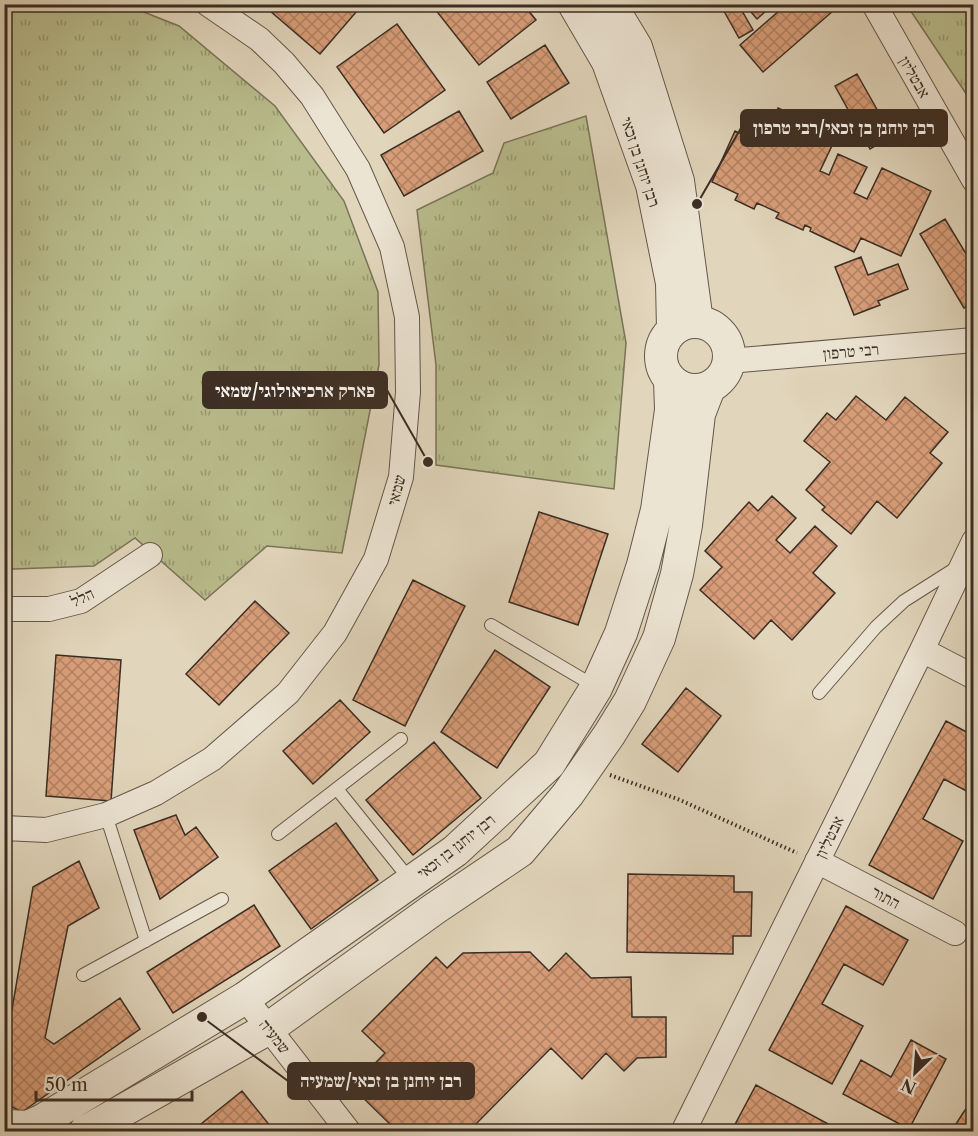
<svg xmlns="http://www.w3.org/2000/svg" width="978" height="1136" viewBox="0 0 978 1136" font-family="'Libre Caslon Text','Frank Ruhl Libre',serif">
<defs>
<pattern id="grass-tufts" width="24" height="20" patternUnits="userSpaceOnUse" patternTransform="scale(1.5)"><rect width="24" height="20" fill="#b9bc8c"/><path d="M3 7l-1-3M5 7V3M7 7l1-3M15 17l-1-3M17 17v-4M19 17l1-3" fill="none" stroke="#989972"/></pattern>
<pattern id="building-cross-hatch" width="8" height="8" patternUnits="userSpaceOnUse" patternTransform="scale(1.5)"><rect width="8" height="8" fill="#d99e79"/><path d="M0 0l8 8M0 8l8-8" fill="none" stroke="#b18163"/></pattern>
</defs>
<rect width="100%" height="100%" fill="#e1d5bb"/>
<filter id="stains"><feTurbulence type="fractalNoise" baseFrequency=".00333" numOctaves="4"/><feColorMatrix values="0 0 0 0 .2 0 0 0 0 .09 0 0 0 0 .02 0 0 0 .5 -.17"/></filter>
<radialGradient id="worn" r=".72"><stop offset=".6" stop-color="#630" stop-opacity="0"/><stop offset="1" stop-color="#630" stop-opacity=".3"/></radialGradient>
<!-- grass -->
<path fill="url(#grass-tufts)" stroke="#7a7458" stroke-width="1.5" d="M906,4L971,5L974,9L973,104Z
M4,5H126L179,26L275,106L344,201L378,292L379,365L342,553L267,546L205,600L135,538L94,566L14,569L5,567Z
M586,116L626,343L614,489L436,465V365L417,210L493,173L504,143Z"/>
<!-- building -->
<path fill="url(#building-cross-hatch)" stroke="#3b2d24" stroke-width="1.5" d="M262,4H363L320,54Z
M431,4H523L536,20L479,65Z
M720,4H738L753,30L739,38Z
M744,4H774L757,19Z
M787,4H828L833,11L763,72L740,45Z
M397,24L445,90L384,133L337,67Z
M545,45L569,83L511,119L487,82Z
M857,74L892,136L870,149L835,86Z
M778,108L837,135L820,171L829,175L838,154L867,167L854,193L867,199L882,168L931,191L901,256L861,238L854,252L810,231L811,228L805,225L803,230L776,218L779,213L757,203L754,209L735,200L738,194L712,182L735,131L762,144Z
M459,111L483,151L404,196L381,155Z
M945,219L974,267V303L964,308L920,234Z
M861,257L868,275L898,264L908,289L878,301L880,305L854,315L835,267Z
M856,396L886,420L905,397L948,432L930,453L942,463L897,518L877,501L851,534L822,510L825,507L806,490L830,462L804,441L827,413L836,420Z
M772,496L796,518L776,540L790,553L815,526L837,546L813,573L835,593L792,640L771,620L754,639L700,590L722,567L705,551L749,502L758,511Z
M539,512L608,534L578,625L509,602Z
M413,580L465,606L405,726L353,700Z
M255,601L289,633L219,705L186,674Z
M495,650L550,687L497,768L441,732Z
M56,655L121,660L111,801L46,796Z
M686,688L721,716L678,772L642,744Z
M340,700L370,732L313,784L283,751Z
M946,721L974,736V795L944,779L923,819L963,841L933,899L869,865Z
M434,742L481,798L413,855L366,800Z
M176,815L185,835L196,827L218,857L160,899L134,830Z
M336,823L378,880L311,929L269,871Z
M79,861L99,908L68,926L45,1038L54,1044L120,998L140,1029L22,1112L4,1103V1056L33,887Z
M628,874L734,876V892H752L751,936H733V954L627,952Z
M254,905L280,946L173,1013L147,972Z
M846,906L908,940L883,985L844,964L822,1004L863,1026L832,1084L769,1050Z
M530,952L549,971L566,953L591,978L631,977L632,1017H666V1057L637,1058L624,1071L606,1053L582,1079L551,1048L468,1132H390L394,1128L352,1087L385,1053L362,1031L436,957L447,968L463,953Z
M911,1040L946,1059L909,1129L843,1094L861,1060L891,1077Z
M756,1085L843,1132H731Z
M242,1091L275,1132H191Z
M974,1098V1132H951L963,1113Z"/>
<g fill="none" stroke-linecap="round" stroke-linejoin="round">
<defs>
<path id="service" d="M491,625L596,687
M819,693L876,627L904,601L956,568
M337,789L411,881
M106,815L146,941
M278,834L401,739
M83,975L222,899"/>
<path id="minor" d="M874,4L974,180
M729,361L974,340
M4,609H49L81,601L150,555
M922,650L974,677
M4,828L46,830L106,815L156,793L212,759L288,693L335,633L376,559L401,477L408,392L407,317L392,247L358,169L312,96L284,63L259,39L208,4
M817,861L955,933
M245,998L349,1132
M683,1132L922,650L974,541"/>
<path id="tertiary" d="M574,4L608,62L652,185L672,283L673,329
M610,4L636,47L678,181L697,322
M661 356a34 34 0 1 1 68 0a34 34 0 1 1-68 0Z
M8,1126L28,1127L43,1120L245,998L455,851L549,764L596,688L621,633L643,565L657,510L671,410L670,380
M85,1132L269,1028L434,909L520,851L568,794L609,735L630,701L659,638L677,574L686,525L699,414L709,388"/>
</defs>
<!-- service casing -->
<use href="#service" stroke="#64574a" stroke-width="14"/>
<!-- minor casing -->
<use href="#minor" stroke="#64574a" stroke-width="26"/>
<!-- tertiary casing -->
<use href="#tertiary" stroke="#64574a" stroke-width="34"/>
<!-- path -->
<path stroke="#3b2d24" stroke-width="4" stroke-dasharray="1.5 3" stroke-linecap="butt" d="M610,775L680,800L797,853"/>
<!-- service -->
<use href="#service" stroke="#ece4d3" stroke-width="12"/>
<!-- minor -->
<use href="#minor" stroke="#ece4d3" stroke-width="24"/>
<!-- tertiary -->
<use href="#tertiary" stroke="#ece4d3" stroke-width="32"/>
</g>
<g text-anchor="middle" stroke-width="4.5" stroke-linejoin="round" paint-order="stroke">
<!-- street labels -->
<g font-size="16" fill="#3b2d24" stroke="#ece4d3">
<text transform="translate(915 77) rotate(60)" y="6">אבטליון</text>
<text transform="translate(641 162) rotate(72)" y="6">רבן יוחנן בן זכאי</text>
<text transform="translate(851 351) rotate(-5)" y="6">רבי טרפון</text>
<text transform="translate(396 490) rotate(-75)" y="6">שמאי</text>
<text transform="translate(82 597) rotate(-25)" y="6">הלל</text>
<text transform="translate(829 837) rotate(-64)" y="6">אבטליון</text>
<text transform="translate(456 846) rotate(-38)" y="6">רבן יוחנן בן זכאי</text>
<text transform="translate(886 897) rotate(28)" y="6">התור</text>
<text transform="translate(275 1036) rotate(52)" y="6">שמעיה</text>
</g>
</g>
<!-- callouts -->
<path fill="none" stroke="#3b2d24" stroke-width="2" d="M697 204L741 128M428 462L387 390M202 1017L288 1081"/>
<g fill="#3b2d24" stroke="#ece4d3" stroke-width="2">
<circle cx="697" cy="204" r="6"/>
<circle cx="428" cy="462" r="6"/>
<circle cx="202" cy="1017" r="6"/>
</g>
<g fill="#3b2d24" stroke="#3b2d24" stroke-width="2">
<rect x="741" y="110" width="206" height="36" rx="6"/>
<rect x="203" y="372" width="184" height="36" rx="6"/>
<rect x="288" y="1063" width="186" height="36" rx="6"/>
</g>
<g font-size="18" text-anchor="middle" font-weight="bold" fill="#fff">
<text x="844" y="134">רבן יוחנן בן זכאי/רבי טרפון</text>
<text x="295" y="397">פארק ארכיאולוגי/שמאי</text>
<text x="381" y="1087">רבן יוחנן בן זכאי/שמעיה</text>
</g>
<!-- margin -->
<rect width="978" height="1136" fill="none" stroke="#e1d5bb" stroke-width="24"/>
<rect x="6" y="6" width="966" height="1124" fill="none" stroke="#3b2d24" stroke-width="3"/>
<rect x="12" y="12" width="954" height="1112" fill="none" stroke="#3b2d24" stroke-width="1.5"/>
<!-- north arrow -->
<g transform="translate(915 1073) rotate(205)" stroke="#ece4d3" stroke-width="4.5" paint-order="stroke">
<path d="M0-4.5L10 22L0 15L-10 22Z" fill="#3b2d24"/>
<text y="-9" font-size="16" font-weight="bold" text-anchor="middle" fill="#3b2d24">N</text>
</g>
<!-- scale -->
<path d="M36 1091v9h156v-9" fill="none" stroke="#3b2d24" stroke-width="3"/>
<text x="45" y="1091" font-size="18" fill="#3b2d24" stroke="#ece4d3" stroke-width="4.5" paint-order="stroke">50 m</text>
<rect width="100%" height="100%" filter="url(#stains)"/>
<rect width="100%" height="100%" fill="url(#worn)"/>
</svg>
